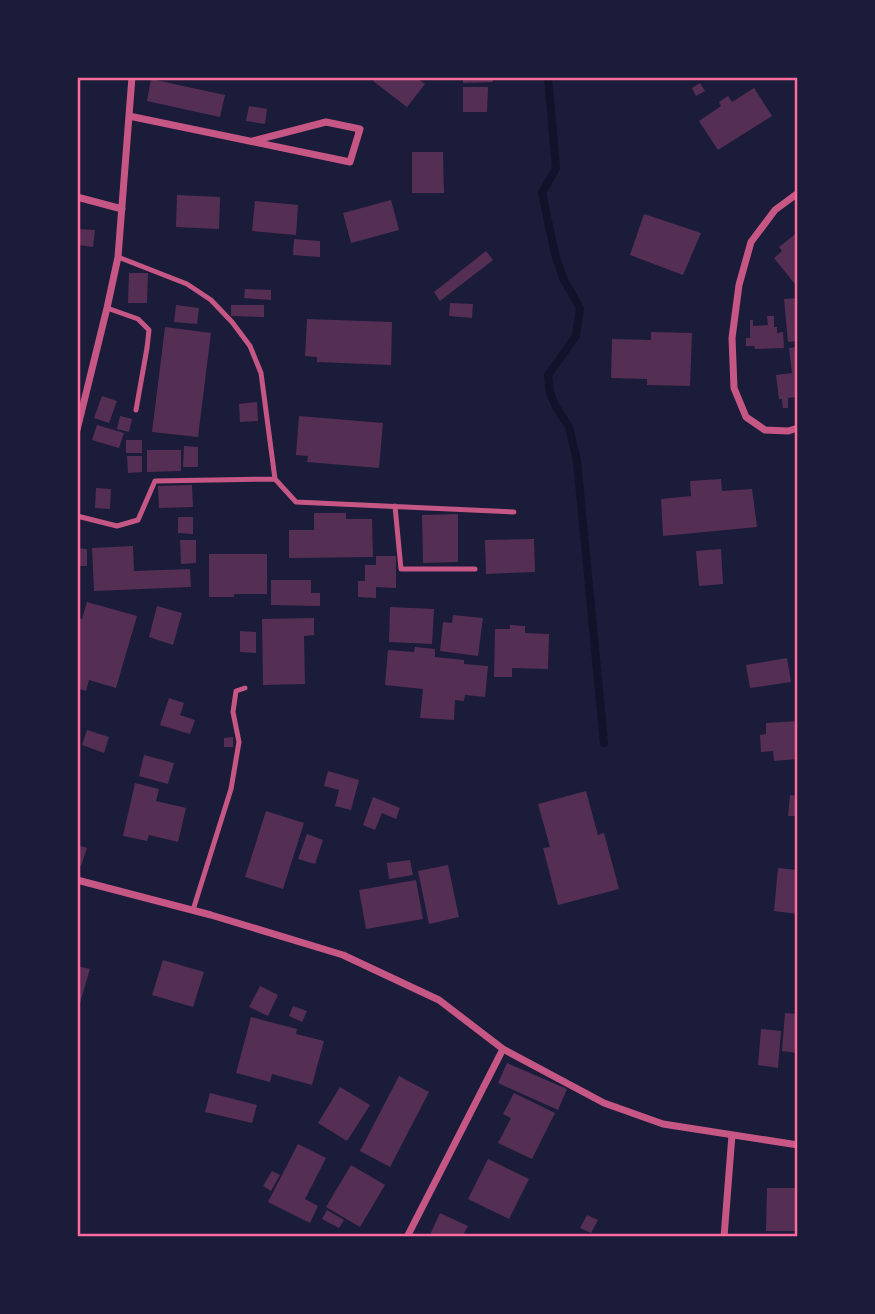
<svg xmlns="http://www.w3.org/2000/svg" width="875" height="1314" viewBox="0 0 875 1314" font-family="'Exo 2',sans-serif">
<rect width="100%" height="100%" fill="#1b1b3a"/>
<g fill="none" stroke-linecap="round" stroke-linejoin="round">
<!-- stream -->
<path stroke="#12122b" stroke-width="8" d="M548,77L556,168L542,193L555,254L563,278L580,308L576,336L548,375L550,393L556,407L569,427L577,461L604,743"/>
</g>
<!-- building -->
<path fill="#542f53" d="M376,77H416L425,84L407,107L373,81Z
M463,77H493V82L463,83Z
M151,79L225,95L220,117L147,101Z
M700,83L705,91L696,96L692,88Z
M463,87H488L487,112H463Z
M754,88L772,116L718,150L699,121L721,106L719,102L728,96L732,102Z
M249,106L267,109L265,124L246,121Z
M412,152H443L444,193H412Z
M177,195L220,197L219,229L176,227Z
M391,200L399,230L351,243L343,213Z
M255,201L298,205L296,235L252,231Z
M644,214L701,233L683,275L630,255Z
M80,229L95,230L93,247L78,245Z
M798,232V288L774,258L782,251L779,247Z
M294,239L320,241V257L293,255Z
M486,251L493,260L440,301L434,292Z
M129,273H148L147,303H128Z
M245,289L271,290V300L244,298Z
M798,298V341L788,342L784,299Z
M450,303L473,304L472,318L449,316Z
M176,305L199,308L197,324L174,322Z
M231,305H264V317L231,316Z
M767,316H774V327H777V333L783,332L784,348L755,349L754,346H746V338H750V320H753V326L768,325Z
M307,319L392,322L391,365L317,362V357L305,356Z
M165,327L211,333L198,437L152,432Z
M651,332L692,333L690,386L647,385V379L611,378L612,339L651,340Z
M798,347V397L788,398V408H783L782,399H779L776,375L792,373L789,348Z
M102,396L117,401L109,423L94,418Z
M257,402L258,421L240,422L239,404Z
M120,416L132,419L129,432L117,429Z
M299,416L383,423L379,468L307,462L308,456L296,455Z
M97,425L124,433L119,448L92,440Z
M126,440H142V453H126Z
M184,446L198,447V467H183Z
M147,450H181V471L147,472Z
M127,456H142V472L128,473Z
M721,479L722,491L752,489L757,527L663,536L661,499L691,496L690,481Z
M192,485L193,507L159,508L158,486Z
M96,488L111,489L110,509L95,508Z
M314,513H346V519H372L373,557L289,558V530H314Z
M458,514V562L423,563L422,515Z
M178,517H193V534L178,533Z
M534,539L535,572L486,574L485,540Z
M180,540H196V563L181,564Z
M133,546L134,571L190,569L191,587L94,591L92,548Z
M77,548L87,549V566H77Z
M721,549L723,584L699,586L696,551Z
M209,554H267V594H234V597H209Z
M376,556H396V588L376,587V598L358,597V581H365V565H376Z
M271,580H311V593H320V606L271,605Z
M87,602L137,616L116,688L89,680L86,691L77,688V618L82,619Z
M157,606L182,613L173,645L149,637Z
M390,607L434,609L432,644L389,642Z
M453,615L483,618L478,656L440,651L443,622L452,623Z
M314,618V635L304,636L305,684L263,685L262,619Z
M510,625L525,626V633L549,634L548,669L512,668V677H494L495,629H510Z
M240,631L256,632V653L240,652Z
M415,647L435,649V657L464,660V664L488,666L485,697L465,695L464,701L455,700L454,720L420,718L423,689L385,685L388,650L414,652Z
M787,658L791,682L750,688L746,665Z
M169,698L184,703L180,715L195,720L190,734L160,725Z
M798,721V759L774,761L773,751L761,752L760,735L766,734V723Z
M87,730L109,737L104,753L82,745Z
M233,737V747H224V738Z
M144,755L174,763L168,784L139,776Z
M328,771L359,780L351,810L335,806L339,790L324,786Z
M135,783L159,789L156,801L186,808L178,842L149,835L147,841L123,836Z
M586,791L598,835L604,833L619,889L558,905L543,848L550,847L538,804Z
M790,795L798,796V816H788Z
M373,797L400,808L396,819L382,813L375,830L363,825Z
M266,811L304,823L283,889L245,877Z
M307,834L323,840L315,864L298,859Z
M77,845L87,848L81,866L77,865Z
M410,860L413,875L389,879L387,863Z
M448,865L459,917L429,924L418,871Z
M778,868L798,870V914L774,911Z
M416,880L423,919L366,929L359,890Z
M163,960L204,972L193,1007L152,995Z
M77,966L90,969L80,1003L77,1002Z
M260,986L278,995L268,1016L249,1007Z
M293,1006L307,1011L302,1022L289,1016Z
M785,1013L798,1014V1053L782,1051Z
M251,1017L297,1029L296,1034L324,1041L312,1085L272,1074L270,1082L236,1073Z
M761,1029L781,1031L778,1068L758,1065Z
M507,1063L567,1089L558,1110L498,1083Z
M399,1076L429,1092L390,1167L360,1151Z
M340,1087L370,1105L347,1141L318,1123Z
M210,1093L257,1105L252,1123L205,1112Z
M514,1093L555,1113L532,1159L498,1143L511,1118L503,1114Z
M298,1144L326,1158L305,1199L318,1206L310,1223L268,1202Z
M488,1159L529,1179L509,1219L468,1199Z
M351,1165L385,1185L360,1227L326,1207Z
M272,1171L280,1175L271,1191L263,1186Z
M767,1188H798V1231H766Z
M327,1210L344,1220L339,1228L322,1219Z
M440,1213L468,1226L462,1237H429Z
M587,1215L598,1220L591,1233L580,1228Z"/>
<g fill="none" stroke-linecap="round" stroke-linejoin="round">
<!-- service -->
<path stroke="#c65784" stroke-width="5" d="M107,308L138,319L149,330L147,348L136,410
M275,479L296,502L514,512
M395,506L401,569H475
M77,516L117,526L138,520L155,481L275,479L261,373L250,346L232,322L211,300L187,284L118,257
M193,910L231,789L239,742L233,712L236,691L245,688"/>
<!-- minor -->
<path stroke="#c65784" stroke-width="7" d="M129,116L350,162L360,129L326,122L253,141
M798,193L775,210L751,242L739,285L732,338L734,388L746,417L765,430L788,431L798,428
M77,197L122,209
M77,430L107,308L118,257L132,77
M77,880L211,915L343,955L439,1000L503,1049L604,1103L663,1124L798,1145
M407,1237L503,1049
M724,1237L732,1135"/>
</g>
<!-- border -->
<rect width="875" height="1314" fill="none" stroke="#1b1b3a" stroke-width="158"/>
<rect x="79" y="79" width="717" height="1156" fill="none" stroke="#ff6b9d" stroke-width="2.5"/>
</svg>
